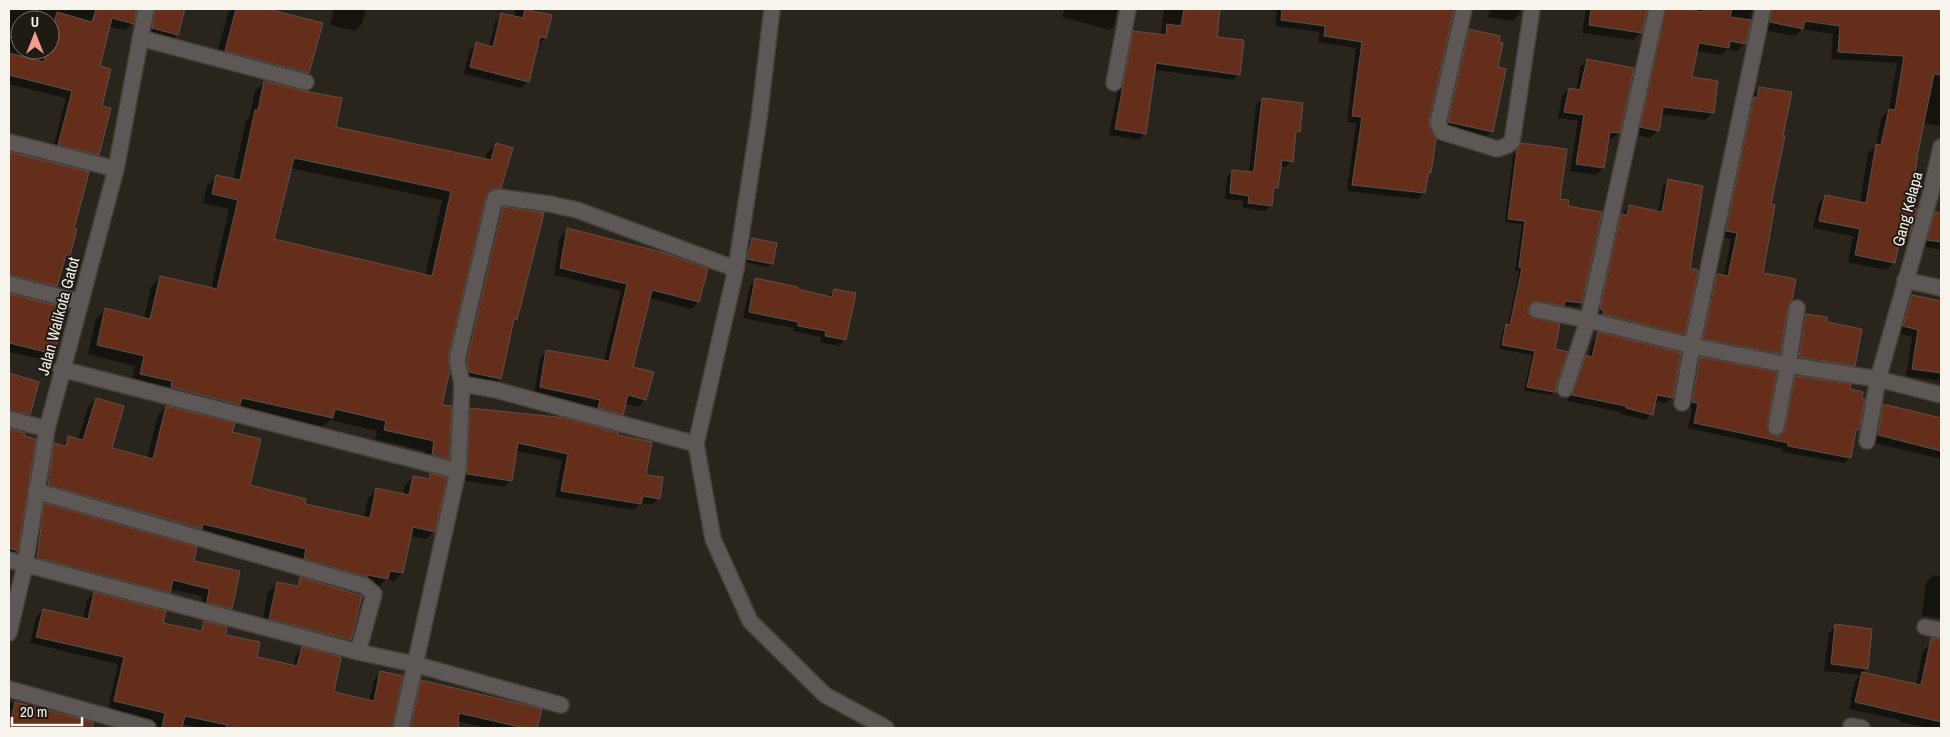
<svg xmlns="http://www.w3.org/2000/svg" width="1950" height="737" viewBox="0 0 1950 737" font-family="'Archivo Narrow',sans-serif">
<rect width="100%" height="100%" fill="#29251c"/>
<!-- shadow -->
<path fill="#0007" fill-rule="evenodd" d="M9,9H136L133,23L125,30L109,27L99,67L100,107L98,154L90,162L52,152L66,98L9,84ZM20,20H50V50H20Z
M143,9H184L177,34L170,42L145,35Z
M232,9H262L321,24L308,73L298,83L215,61L228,13Z
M334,9H366L362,24L355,31L330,25Z
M516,9H541L540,13L550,16L545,38L538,45L528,81L521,88L464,74L469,51L476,44L489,47L495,22L502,15L514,18Z
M1065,9H1117L1114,26L1110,30L1062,17Z
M1164,9H1218L1215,38L1239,74L1233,80L1154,70L1145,133L1139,140L1109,135L1128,39L1134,33L1161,35Z
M1262,9H1454L1428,121L1430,172L1427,175L1424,193L1418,199L1347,191L1356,123L1347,122L1356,48L1318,42L1320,32L1275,26L1277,11Z
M1490,9H1520L1519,15L1512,21L1488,17Z
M1586,9H1647L1641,32L1633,40L1582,33Z
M1653,9H1752L1745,43L1737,51L1727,49L1721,55L1696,51L1691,79L1717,82L1712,113L1705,120L1660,114L1658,130L1650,138L1634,134Z
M1759,9H1941V126L1923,123L1909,209L1908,236L1900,243H1898L1894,262L1886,270L1848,262L1853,236L1813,228L1818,204L1825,196L1860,203L1868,153L1876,146L1881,118L1889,110L1897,63L1831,59L1833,34L1802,29L1795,36L1763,30Z
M1470,30L1496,68L1492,131L1486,137L1442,128L1463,36Z
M1587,60L1619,133L1612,139H1608L1603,168L1596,175L1570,171L1578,121L1558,118L1562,96L1569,89L1576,90L1580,67Z
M264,82L335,128L485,160L486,154L496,145L500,187L490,197L484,198L447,358L440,406L448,459L438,468L423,464L425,451L375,439L377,431L330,420L322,427L131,383L135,366L88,354L96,319L105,310L144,318L151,287L161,277L211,289L229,209L203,203L207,186L217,176L233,180L246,121L250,116L255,91ZM290,168L442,200L425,276L273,240Z
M1759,88L1770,205L1762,274L1787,306L1779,353L1773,360L1698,345L1711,281L1717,275L1724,276L1731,239L1721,237L1748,105L1751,102L1753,95Z
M1262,99L1299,131L1294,135L1291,161L1286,167L1280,166L1276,188L1273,191L1271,205L1265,211L1243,208V201L1225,199L1227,177L1233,171L1249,173L1256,105Z
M1522,144L1559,200L1567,207L1581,303L1577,307L1563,305L1558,309L1529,304L1527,307V313L1554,350L1555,391L1551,395L1524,391L1532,355L1499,349L1503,329L1508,325L1519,271H1515L1522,224L1505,222L1513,155Z
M9,153L87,173L72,229L69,255L63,261L56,286L49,293L9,283Z
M1669,180L1688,269L1684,334L1678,340L1595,315L1616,221L1623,216L1624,212L1629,206L1658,212L1663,186Z
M503,208L516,319L512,323L500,378L492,387L461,380L494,217Z
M1936,213L1941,214V250L1921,246L1929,220Z
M567,230L698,302L691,309L649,298L632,368L645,399L638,407L624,403L622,414L615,421L592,415L593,407L534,394L540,358L547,351L604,361L621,291L554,275L560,237Z
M752,239L772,263L768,267L745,262L749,242Z
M756,279L828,297L835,290L855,294L844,340L839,346L820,342L821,337L793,331V328L743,318L750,285Z
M9,295L65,309L53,353L45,360L9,352Z
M1912,296L1939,302L1941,299V381L1906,376L1912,337L1897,333L1905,303Z
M1806,315L1825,323L1853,365L1846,372L1792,364L1799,322Z
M1599,334L1672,398L1666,403L1654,401L1651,414L1646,420L1621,414V412L1567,401L1580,363L1586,357H1588L1593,340Z
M1700,358L1765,426L1768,435L1773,437H1780L1790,383L1796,377L1848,390L1858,430L1854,434L1850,458L1844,463L1782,452L1783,449L1688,428L1692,408L1687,407L1694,364Z
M9,374L38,383L29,414L21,421L9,419Z
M96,399L110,449L147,459L158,415L166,407L231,433L248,486L304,505L364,518L368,498L376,490L403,495L405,485L413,477L425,480L430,475L434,531L426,539L409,536L402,573L394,581L386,579L379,587L297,567L299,557L40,492L47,452L55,444L61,446L69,438L78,440L88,407Z
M1884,405L1941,420V459L1871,442L1877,412Z
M471,409L645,476L658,498L652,505L640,503L634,510L555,497L562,460L516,451L511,480L504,487L461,480L464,416Z
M9,429L23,434L17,550L9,558Z
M45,505L192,562L231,608L223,616L201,610L202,596L170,589L169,592L162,600L30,564L37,512Z
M1934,575L1941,576V618L1922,616L1926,582Z
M301,579L361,597L350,640L340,649L261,628L268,592L278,583L293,586Z
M94,593L162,624L197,632L204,622L255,658L293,666L296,655L303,648L332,693L369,701L374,680L381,673L391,728H203L182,724L181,728H146L109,716L111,709L108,708L118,664L30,643L36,617L43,610L83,619L87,600Z
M1836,626L1867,668L1861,673L1916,685L1923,651L1930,644L1941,646V728H1931L1900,722V720L1849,709L1855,681L1861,675L1824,671L1829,633Z
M422,681L540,710L536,728H488L452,720L450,728H406L415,688Z
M9,702L73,718L70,728H9Z"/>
<!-- building -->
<path fill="#652e1b" stroke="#5d514d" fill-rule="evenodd" d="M96,9H137L134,24L112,18L100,66L111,69L102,106L111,108L99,155L58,145L72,91L9,75V53L44,62L47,50H50V38L57,12L92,22Z
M155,9H185L178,35L152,28Z
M236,9H267L323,23L309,73L225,51Z
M525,9L552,15L546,38L540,37L529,82L470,67L476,42L493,47L501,13L523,18Z
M1184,9H1220L1217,37L1244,40L1240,75L1156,63L1146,134L1115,129L1133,31L1166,35L1167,24L1181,26Z
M1282,9H1454L1429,121V127L1436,139L1431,173L1429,172L1425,193L1352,185L1362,117L1352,116L1362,42L1324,36L1325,26L1281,20Z
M1591,9H1647L1642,33L1589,25Z
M1666,9H1685L1703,12L1705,9H1732L1730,17L1751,20L1746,44L1730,41L1729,48L1699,43L1692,77L1718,81L1714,113L1663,107L1659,131L1640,127Z
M1772,9H1941V75L1934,74L1918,152L1910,208L1917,209L1909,236L1901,235L1895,263L1855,255L1860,229L1819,221L1825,195L1866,203L1876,144L1881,145L1889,109L1895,110L1904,56L1838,52L1840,26L1805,21L1803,29L1770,22Z
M1469,29L1500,36L1499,42L1503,43L1498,67L1506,69L1493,132L1448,122Z
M1587,59L1634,68L1620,133L1610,132L1604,168L1576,164L1584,115L1564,112L1569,88L1580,90Z
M264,81L304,91L342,98L336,127L491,160L496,143L513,148L501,188L492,189L486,196L448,358L450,370L442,405L452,406L449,459L432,455L434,441L384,430L386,421L335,409L333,418L242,398L240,405L171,387L172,381L140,374L144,356L97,345L105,308L150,319L160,276L217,289L238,200L212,194L216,175L240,180L255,110H258ZM294,158L451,191L432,276L274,239Z
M1759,87L1792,92L1783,136H1785L1771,204L1775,205L1763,273L1796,279L1792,300L1788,307L1780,354L1703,339L1717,274L1728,276L1737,233L1726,231L1754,97L1757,98Z
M1262,98L1303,103L1300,132L1296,131L1293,162L1282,160L1278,188H1274L1272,206L1248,203L1249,196L1230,193L1232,170L1253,172L1254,169Z
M1521,143L1567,149L1560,199L1569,200L1568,206L1602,212L1582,303L1565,301L1564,306L1534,301L1528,308V313L1531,317L1560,324L1555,349L1568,352L1556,386V392H1554L1527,387L1535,351L1502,345L1506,324L1510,325L1522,268L1519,267L1525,221L1508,219L1517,150Z
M9,152L89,172L74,229H77L70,256L66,255L57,286L9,275Z
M1668,179L1703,186L1690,268L1698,270L1685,335L1603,314V310L1600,309L1621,214L1627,215L1629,205L1662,212Z
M503,207L544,213L517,320L514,319L501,379L469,372L467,360Z
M1935,212L1941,213V242L1927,240Z
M567,228L665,253L708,269L699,302L652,290L633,367L654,372L646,400L628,395L623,415L598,408L600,400L540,387L546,350L609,361L627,284L560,268Z
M752,238L777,243L773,264L747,259Z
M755,278L798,287L797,289L832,297L834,289L856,293L846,340L825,336L826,331L798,326V322L749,312Z
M9,294L66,308L54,354L9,343Z
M1912,295L1941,301V373L1912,369L1918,330L1903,326Z
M1806,314L1827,317V322L1862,329L1855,366L1799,357Z
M1598,332L1681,353L1673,398L1657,395L1653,415L1626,408V406L1572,395L1586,355L1592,357Z
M1700,357L1777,372L1767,426L1770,434L1774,436H1780L1785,429L1795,376L1851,384L1850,389L1863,392L1862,398L1865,399L1859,430H1856L1851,458L1788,446V443L1694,423L1698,403L1692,402Z
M9,373L39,382L30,415L9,410Z
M96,398L124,406L112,448L153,459L166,406L235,423L232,432L261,439L250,485L306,499L305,504L370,518L376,488L409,495L413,476L429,479L430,473L447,478L435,532L413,527L403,573L390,571L388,579L367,575V577L304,559L306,549L203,524L202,529L48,485L54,443L66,446L68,436L83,440Z
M1883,404L1941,418V451L1878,435Z
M470,408L566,418L618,433V435L652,442L646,475L663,477L660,499L643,496L641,504L561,491L568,454L518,443L512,481L467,474Z
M9,429L25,433L24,436L36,439L18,551L9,548Z
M44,503L197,547L194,561L240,571L232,609L207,603L209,589L173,580L170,593L37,558Z
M300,577L362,596L351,640L269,619L277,582L298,586Z
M94,592L166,611L163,623L201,631L204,621L227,627L226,635L260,642L257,657L297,666L302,647L341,657L334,692L374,701L380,671L403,676L392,728H226L227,725L185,716L182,728H162L165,713L114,701L124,657L36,637L43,609L88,619Z
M1835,624L1872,629L1868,669L1831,664Z
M1931,638L1941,639V722L1855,702L1862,672L1921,685Z
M421,680L542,709L537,728H524L459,713L458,728H411Z
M15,702L93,722V728H9Z"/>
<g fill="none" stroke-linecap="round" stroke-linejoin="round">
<defs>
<path id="street" d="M772,9L759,119L736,269L696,444L713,539L750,621L825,695L886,728
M1464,9L1438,123L1442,132L1497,149L1506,146L1512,142L1532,9
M1657,9L1588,320L1692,346L1788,365L1878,379L1941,395
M140,38L306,82
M1114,83L1128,9
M9,142L116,169
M1905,280L1941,288
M9,284L81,302
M1537,310L1588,320L1565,389
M61,369L458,471
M462,384L496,390L696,444
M1682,403L1692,346L1763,9
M9,419L47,429
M1776,427L1788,365L1797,308
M1867,441L1878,379L1930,196L1941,147
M36,491L365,586L374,594L358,652
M9,560L358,652L414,664L561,705
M1925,627L1941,630
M9,633L25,565L47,429L116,169L146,9
M9,689L148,728
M1851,726L1862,728
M401,728L458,471L462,384L457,360L495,198L499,197L550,204L577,210L736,269"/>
</defs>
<!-- street casing -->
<use href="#street" stroke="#464239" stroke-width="18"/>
<!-- street -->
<use href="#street" stroke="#5d5756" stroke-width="15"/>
</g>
<g text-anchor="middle" stroke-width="4" stroke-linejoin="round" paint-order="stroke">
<!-- street labels -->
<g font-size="16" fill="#f6f4ed" stroke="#1f1b12">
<text transform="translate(1907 209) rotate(-75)" y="6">Gang Kelapa</text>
<text transform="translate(58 316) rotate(-75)" y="6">Jalan Walikota Gatot</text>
</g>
</g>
<!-- border -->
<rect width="1950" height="737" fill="none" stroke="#f6f4ed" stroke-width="20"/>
<!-- north arrow -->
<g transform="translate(35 35)"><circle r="24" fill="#1f1b12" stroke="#75726a"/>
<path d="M0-4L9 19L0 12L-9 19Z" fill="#f49e8a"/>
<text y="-8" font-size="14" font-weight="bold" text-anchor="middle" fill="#f6f4ed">U</text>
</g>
<!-- scale -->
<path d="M12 717v8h70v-8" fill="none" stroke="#f6f4ed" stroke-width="2.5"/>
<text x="20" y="717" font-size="15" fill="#f6f4ed" stroke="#1f1b12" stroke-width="4" paint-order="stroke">20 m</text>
</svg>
